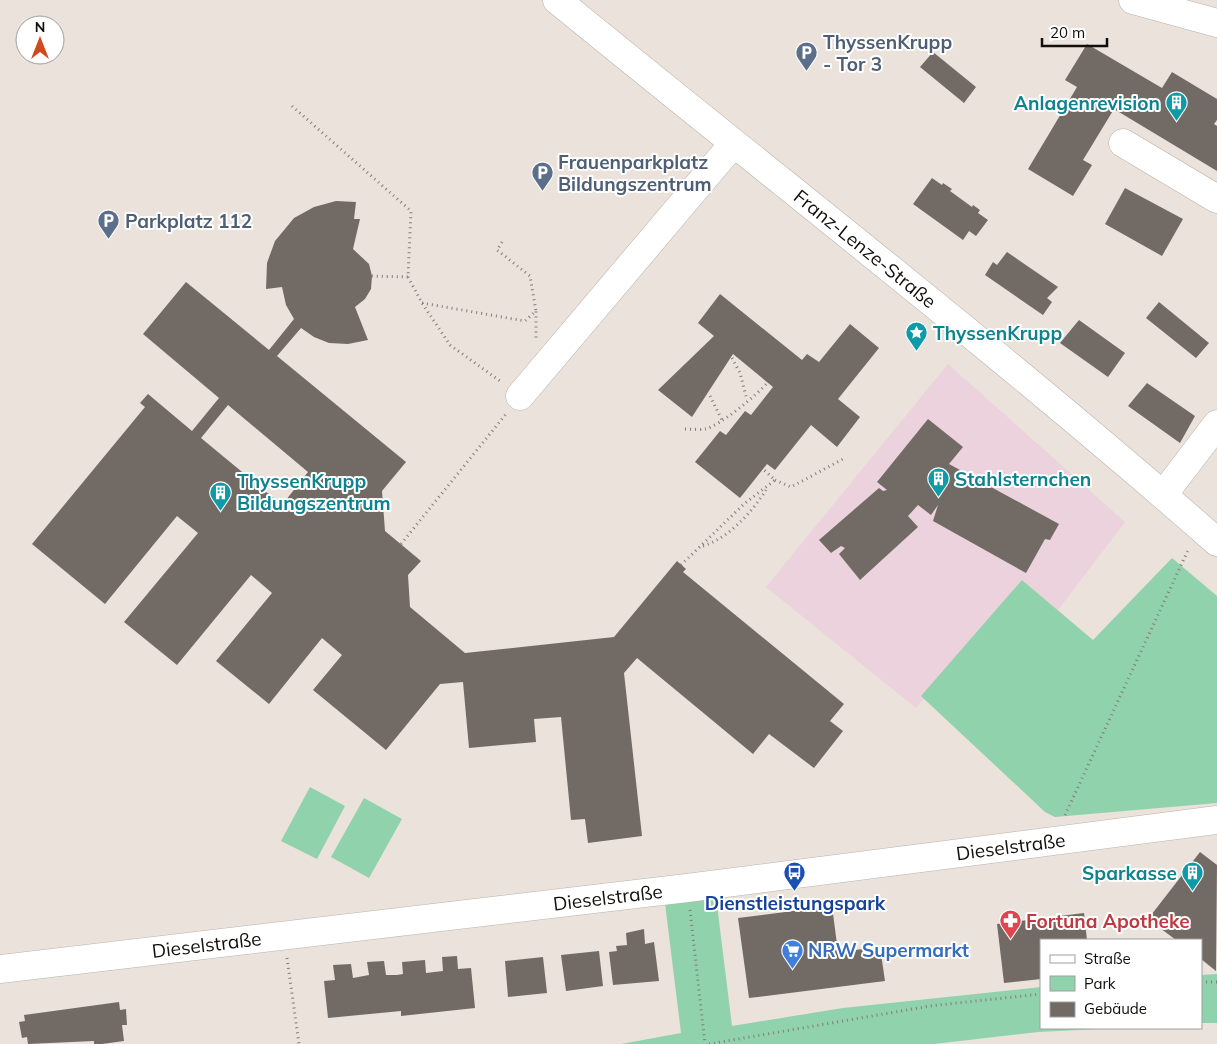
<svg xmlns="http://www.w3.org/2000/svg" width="1217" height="1044" viewBox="0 0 1217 1044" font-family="Mulish,sans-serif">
<rect width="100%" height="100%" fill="#eae2db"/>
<!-- education -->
<path fill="#ebd2dc" d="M948,364L1125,522L1058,610L1022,580L916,708L766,587Z"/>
<!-- green -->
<path fill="#90d2ab" d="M1172,558L1217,596V803L1055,817L1045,812L921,696L1022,580L1093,640Z
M310,787L345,806L317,859L281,841Z
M364,798L402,819L369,878L331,857Z
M716,897L732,1026L843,1008L1041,987V1028H1117L1038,1032L934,1044H621L681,1033L665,903Z
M1217,974V1023H1201V975Z"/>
<!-- building -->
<path fill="#726b65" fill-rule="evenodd" d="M1087,44L1162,88L1172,72L1217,99V120L1214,124L1217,126V171L1114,109L1083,160L1092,165L1073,196L1028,169L1077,87L1065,80Z
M933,52L976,87L964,103L920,67Z
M932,178L942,185L943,183L952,189L950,191L972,207L973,205L980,210L978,213L988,220L976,236L969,231L963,240L913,204Z
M1125,188L1183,219L1162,256L1105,224Z
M336,201L356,202L354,219H360L353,249L369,264L372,276L371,289L365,299L355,307L368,340L348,344L329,343L314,337L301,328L277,356L406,462L382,491L385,531L421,561L408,575L410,607L465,653L614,637L677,561L686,569L683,572L844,704L830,721L843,731L814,768L769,734L753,754L637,658L624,673L642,836L588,843L585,819L571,820L561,717L534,719L536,742L469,748L463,682L440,684L386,750L313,690L342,655L322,638L269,704L216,661L272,593L251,575L177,665L124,622L198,533L177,516L105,604L32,544L145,407L140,403L148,394L192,431L219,398L143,334L186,282L269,350L294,319L286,305L282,287L266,289L267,263L275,241L294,218L314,207ZM228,405L308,472L282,505L201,438Z
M1007,252L1058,287L1047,298L1052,302L1043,315L985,275L993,262L997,265Z
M720,294L802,360L807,354L819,362L850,324L879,348L838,399L860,417L837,447L811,425L775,470L767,464L740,498L695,462L720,431L726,435L745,411L751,415L773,387L733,354L692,417L658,390L714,336L698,323Z
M1159,302L1209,343L1196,358L1146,318Z
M1079,320L1125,353L1108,377L1060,343Z
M1147,383L1195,416L1180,443L1128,406Z
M928,419L963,447L949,464L1059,524L1050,540L1045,539L1026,573L933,521L938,505L931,515L918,505L908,516L918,527L860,580L839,554L845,548L841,546L831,553L819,540L879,488L883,491L887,490L877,482Z
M1200,852L1217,865L1216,971L1201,959V940H1176L1148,919Z
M832,906L838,952L880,947L885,981L749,998L738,918Z
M1084,913L1087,940H1041V979L1004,983L997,924Z
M644,929L645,944L654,942L659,981L613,985L609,952L617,951L616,946L627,945L626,933Z
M599,951L603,986L566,991L561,955Z
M457,956L458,969L471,968L475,1008L401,1016V1011L328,1018L324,981L335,980L333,965L351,964L353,978L369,975L367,962L384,961L386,975H397L403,974L402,962L425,960L426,973L443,971L442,957Z
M543,957L547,993L508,997L505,961Z
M119,1002L120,1010L126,1009L127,1025H122L124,1041L102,1044H94V1041L28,1044L27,1037L22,1038L19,1022L25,1021L24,1015Z"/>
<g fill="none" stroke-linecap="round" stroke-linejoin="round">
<defs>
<g id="minor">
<path d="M1133,0L1217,23"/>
<path d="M1123,143L1217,199"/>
<path d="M520,396L733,144"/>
<path d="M1163,495L1217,424"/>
<path id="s1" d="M0,969L687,888L1217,820"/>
</g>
<g id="major">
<path id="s2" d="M557,0C777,180 1003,354 1217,542"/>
</g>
</defs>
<!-- minor casing -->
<use href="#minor" stroke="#b9b2ab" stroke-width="29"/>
<!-- major casing -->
<use href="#major" stroke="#b9b2ab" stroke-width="29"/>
<!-- path -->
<path stroke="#827c78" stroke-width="3" stroke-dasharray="1 4" stroke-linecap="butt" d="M292,106L411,211L408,277L372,276
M502,242L497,250L530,276L536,311
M408,277L422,303L450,345L500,381
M422,303L525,321L536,311V339
M732,358L740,373L747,400
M710,396L722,420
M685,429C692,429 699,430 705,429C720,426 758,394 768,382
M775,480L791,487L843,459
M401,544L506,414
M703,546C729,538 752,512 766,490
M681,565L744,504L775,480L763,469
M1065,815L1189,548
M690,910L705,1044
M287,958L299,1044
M1201,982H1217
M709,1044L930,1006L1041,994"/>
<!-- minor -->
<use href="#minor" stroke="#fff" stroke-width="28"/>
<!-- major -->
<use href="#major" stroke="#fff" stroke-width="28"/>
</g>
<!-- icons -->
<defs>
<symbol id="parking-pin" viewBox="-11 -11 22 30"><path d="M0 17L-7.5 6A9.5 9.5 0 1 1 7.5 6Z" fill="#5c6f8a" stroke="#fff"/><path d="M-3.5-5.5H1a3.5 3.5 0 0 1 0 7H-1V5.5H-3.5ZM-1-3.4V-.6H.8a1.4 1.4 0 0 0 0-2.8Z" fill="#fff"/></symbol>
<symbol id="building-pin" viewBox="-11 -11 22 30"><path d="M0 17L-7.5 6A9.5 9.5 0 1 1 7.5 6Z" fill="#0f9aa8" stroke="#fff"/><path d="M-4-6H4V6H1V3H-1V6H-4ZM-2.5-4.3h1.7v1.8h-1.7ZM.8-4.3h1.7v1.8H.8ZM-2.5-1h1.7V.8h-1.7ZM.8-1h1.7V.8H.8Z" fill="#fff"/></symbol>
<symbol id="sight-pin" viewBox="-11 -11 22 30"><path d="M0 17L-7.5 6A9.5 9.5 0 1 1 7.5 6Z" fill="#0f9aa8" stroke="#fff"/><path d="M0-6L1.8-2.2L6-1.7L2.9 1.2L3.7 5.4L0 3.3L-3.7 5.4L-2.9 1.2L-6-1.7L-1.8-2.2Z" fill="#fff"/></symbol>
<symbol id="bus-pin" viewBox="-11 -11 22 30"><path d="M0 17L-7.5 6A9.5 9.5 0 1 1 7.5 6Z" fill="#1a4fb4" stroke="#fff"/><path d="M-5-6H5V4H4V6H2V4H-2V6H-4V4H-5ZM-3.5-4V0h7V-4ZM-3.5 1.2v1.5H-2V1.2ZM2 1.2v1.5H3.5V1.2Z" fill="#fff"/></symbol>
<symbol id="pharmacy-pin" viewBox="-11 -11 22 30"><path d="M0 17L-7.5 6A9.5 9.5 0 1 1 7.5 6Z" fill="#e0444e" stroke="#fff"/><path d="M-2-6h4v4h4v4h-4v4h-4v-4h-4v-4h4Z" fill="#fff"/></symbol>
<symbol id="supermarket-pin" viewBox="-11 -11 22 30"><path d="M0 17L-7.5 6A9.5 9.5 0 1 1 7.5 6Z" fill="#3f7fe0" stroke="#fff"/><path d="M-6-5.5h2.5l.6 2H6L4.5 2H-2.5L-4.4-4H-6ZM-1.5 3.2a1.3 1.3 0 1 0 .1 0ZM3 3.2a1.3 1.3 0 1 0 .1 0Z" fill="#fff"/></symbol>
</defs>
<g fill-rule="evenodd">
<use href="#parking-pin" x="794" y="40" width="25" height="34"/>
<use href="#building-pin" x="1164" y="90" width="25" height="34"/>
<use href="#parking-pin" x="530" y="160" width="25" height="34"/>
<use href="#parking-pin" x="96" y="208" width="25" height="34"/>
<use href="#sight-pin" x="904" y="320" width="25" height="34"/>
<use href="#building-pin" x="926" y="466" width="25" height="34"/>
<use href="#building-pin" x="208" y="480" width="25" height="34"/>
<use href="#bus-pin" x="782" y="860" width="25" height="34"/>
<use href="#building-pin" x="1180" y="860" width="25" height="34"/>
<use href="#pharmacy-pin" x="998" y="908" width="25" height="34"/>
<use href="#supermarket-pin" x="780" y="938" width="25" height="34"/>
</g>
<g text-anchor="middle" stroke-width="4" stroke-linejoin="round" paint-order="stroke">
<!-- service labels -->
<g font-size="19" font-weight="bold" fill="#4e5e75" stroke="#fff" text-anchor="start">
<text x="823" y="49">ThyssenKrupp<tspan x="823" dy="22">- Tor 3</tspan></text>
<text x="558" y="169">Frauenparkplatz<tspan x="558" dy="22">Bildungszentrum</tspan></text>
<text x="125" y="228">Parkplatz 112</text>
</g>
<!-- culture labels -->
<g font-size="19" font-weight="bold" fill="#0d838f" stroke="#fff" text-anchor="start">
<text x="1160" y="110" text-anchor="end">Anlagenrevision</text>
<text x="933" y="340">ThyssenKrupp</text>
<text x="955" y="486">Stahlsternchen</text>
<text x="237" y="488">ThyssenKrupp<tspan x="237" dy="22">Bildungszentrum</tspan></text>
<text x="1177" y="880" text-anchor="end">Sparkasse</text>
</g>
<!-- street labels -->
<g font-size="19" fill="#110e0c" stroke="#fff">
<text dy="7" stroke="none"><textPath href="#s2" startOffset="396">Franz-Lenze-Straße</textPath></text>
<text dy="7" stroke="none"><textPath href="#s1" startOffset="1018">Dieselstraße</textPath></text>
<text dy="7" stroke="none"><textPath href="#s1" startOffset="612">Dieselstraße</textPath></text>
<text dy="7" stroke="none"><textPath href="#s1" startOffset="208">Dieselstraße</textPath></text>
</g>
<!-- transit labels -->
<g font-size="19" font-weight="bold" fill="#164399" stroke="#fff">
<text x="795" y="910">Dienstleistungspark</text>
</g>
<!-- health labels -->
<g font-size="19" font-weight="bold" fill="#be3a42" stroke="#fff" text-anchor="start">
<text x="1026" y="928">Fortuna Apotheke</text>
</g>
<!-- shop labels -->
<g font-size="19" font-weight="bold" fill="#366cbe" stroke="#fff" text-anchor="start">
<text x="808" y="957">NRW Supermarkt</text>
</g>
</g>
<!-- legend -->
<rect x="1040" y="939" width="162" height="90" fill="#ffffff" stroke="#a09f9e"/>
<rect x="1050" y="955" width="25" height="8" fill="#ffffff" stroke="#a09f9e"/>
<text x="1084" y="964" font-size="15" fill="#110e0c">Straße</text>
<rect x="1050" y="976" width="25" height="15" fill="#90d2ab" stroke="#a09f9e"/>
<text x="1084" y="989" font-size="15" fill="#110e0c">Park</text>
<rect x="1050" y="1002" width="25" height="15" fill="#726b65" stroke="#a09f9e"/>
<text x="1084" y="1014" font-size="15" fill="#110e0c">Gebäude</text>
<!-- north arrow -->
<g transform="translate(40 40)"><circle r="24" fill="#ffffff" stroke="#a09f9e"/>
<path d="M0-4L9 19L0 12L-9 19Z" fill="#d0481e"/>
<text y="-8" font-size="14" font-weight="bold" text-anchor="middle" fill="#110e0c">N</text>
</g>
<!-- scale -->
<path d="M1042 38v8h65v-8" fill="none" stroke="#110e0c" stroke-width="2.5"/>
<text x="1050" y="38" font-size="15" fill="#110e0c" stroke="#ffffff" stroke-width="4" paint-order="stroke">20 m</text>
</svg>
